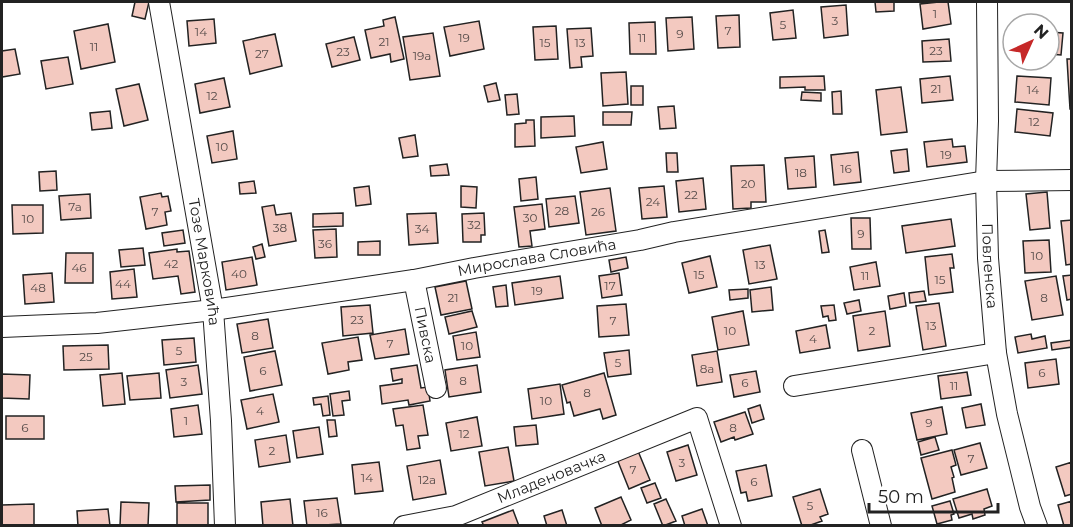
<svg xmlns="http://www.w3.org/2000/svg" width="1073" height="527" viewBox="0 0 1073 527" font-family="Montserrat,sans-serif">
<rect width="100%" height="100%" fill="#fff"/>
<!-- building -->
<path fill="#f3c9c0" stroke="#222" stroke-width="1.5" d="M135,2H149L145,19L132,16Z
M875,2H894V11L876,12Z
M939,2H948L951,24L923,29L920,4Z
M846,5L848,35L824,38L821,7Z
M793,10L796,38L773,40L770,13Z
M739,15L740,47L718,48L716,16Z
M395,17L404,59L391,62L390,54L371,58L365,30L384,26L383,20Z
M692,17L694,49L668,51L666,18Z
M214,19L216,43L189,46L187,21Z
M479,21L484,49L450,56L444,27Z
M655,22L656,54H630L629,23Z
M1032,22L1050,24L1049,32L1063,33L1061,55L1049,54V24H1031Z
M108,24L115,62L81,69L74,31Z
M556,26L558,59L535,60L533,27Z
M591,28L593,56L581,57L582,67L570,68L567,29Z
M433,33L440,76L410,80L403,37Z
M275,34L282,66L250,74L243,41Z
M354,37L360,60L332,67L326,44Z
M949,39L951,61L923,62L922,41Z
M15,49L20,74L2,77V51Z
M68,57L73,84L46,89L41,61Z
M1067,59H1072V109H1070Z
M626,72L628,104L603,106L601,73Z
M824,76L825,90H805V87L780,88V77Z
M950,76L953,100L922,103L920,79Z
M1017,76L1051,78L1049,105L1015,102Z
M224,78L230,107L200,113L195,84Z
M496,83L500,100L488,102L484,86Z
M139,84L148,120L124,126L116,89Z
M631,86H643V105H631Z
M901,87L907,132L881,135L876,90Z
M841,91L842,114H833L832,92Z
M802,92L821,93V101L801,100Z
M517,94L519,114L507,115L505,95Z
M674,106L676,128L660,129L658,107Z
M1017,109L1053,113L1050,136L1015,132Z
M110,111L112,128L92,130L90,113Z
M603,112H632L631,125H603Z
M574,116L575,136L541,138V117Z
M526,120H534L535,146L515,147V124L526,123Z
M233,131L237,159L212,163L207,136Z
M415,135L418,156L403,158L399,138Z
M952,139L953,147L965,146L967,162L927,167L924,142Z
M603,142L607,169L581,173L576,147Z
M907,149L909,171L894,173L891,151Z
M858,152L861,182L834,185L831,155Z
M666,153H677L678,172H667Z
M814,156L816,187L788,189L785,158Z
M447,164L449,175L431,176L430,166Z
M764,165L766,202H751V208L733,209L731,166Z
M56,171L57,190L40,191L39,172Z
M536,177L538,199L521,201L519,179Z
M703,178L706,209L679,212L676,181Z
M254,181L256,193L240,194L239,183Z
M369,186L371,204L356,206L354,188Z
M461,186L477,187L476,208L461,207Z
M664,186L667,217L642,219L639,188Z
M610,188L616,231L586,235L580,192Z
M1047,192L1050,228L1030,230L1026,194Z
M161,193L162,197L168,196L171,211L165,212L167,225L146,229L140,197Z
M90,194L91,218L61,220L59,196Z
M575,196L579,223L549,227L546,199Z
M542,204L545,229L530,231L532,246L519,247L514,207Z
M12,205H43V233L13,234Z
M274,205L276,215L291,213L296,241L269,246L262,207Z
M343,213V226L313,227V214Z
M436,213L438,243L409,245L407,214Z
M484,213L485,235H481V242H463L462,214Z
M851,218H870L871,249H852Z
M951,219L955,246L906,253L902,226Z
M1072,220V264L1066,265L1061,221Z
M336,229L337,257L315,258L313,230Z
M183,230L185,243L164,246L162,233Z
M825,230L829,252L822,253L819,231Z
M1049,240L1051,272L1025,273L1023,241Z
M380,241V255H358V242Z
M262,244L265,257L256,259L253,247Z
M770,245L777,279L749,284L743,250Z
M143,248L145,265L121,267L119,250Z
M177,249V252L189,251L195,292L181,294L178,276L153,279L149,253Z
M66,253H93V283H65Z
M952,254L954,268H950L953,292L929,295L925,257Z
M710,256L717,287L689,293L682,263Z
M252,257L257,285L226,290L222,262Z
M626,257L628,268L611,272L609,260Z
M876,262L880,286L854,290L850,267Z
M134,269L137,297L112,299L110,272Z
M52,273L54,302L25,304L23,275Z
M619,273L622,295L602,298L599,276Z
M1072,275V299L1067,300L1063,276Z
M560,276L563,298L515,305L512,283Z
M1056,276L1063,315L1032,320L1025,281Z
M466,281L472,309L441,315L435,287Z
M506,285L508,306L496,307L493,287Z
M771,287L773,310L752,312L750,290Z
M748,289V298L730,300L729,290Z
M924,291L926,301L910,303L909,293Z
M904,293L906,306L890,309L888,296Z
M859,300L861,311L847,314L844,303Z
M939,303L946,346L923,350L916,306Z
M626,304L629,335L599,337L597,306Z
M370,305L373,333L343,336L341,307Z
M834,305L836,320L829,321L828,316L823,317L821,306Z
M472,311L477,327L449,334L445,317Z
M743,311L749,345L718,350L712,317Z
M885,311L890,346L858,351L853,316Z
M268,319L273,348L242,353L237,324Z
M826,325L830,348L800,353L796,331Z
M405,329L409,354L375,359L370,335Z
M476,332L480,357L457,360L453,336Z
M1031,334L1032,339L1045,336L1047,348L1018,353L1015,337Z
M358,337L362,360L348,362L349,370L328,374L322,343Z
M194,338L196,362L164,365L162,340Z
M1072,340V347L1052,350L1051,343Z
M108,345L109,369L64,370L63,346Z
M629,350L631,374L608,377L604,353Z
M275,351L282,385L250,391L244,357Z
M717,351L722,382L697,386L692,355Z
M1056,359L1059,384L1028,388L1025,363Z
M198,365L202,394L170,398L166,370Z
M417,365L421,388L428,387L430,401L409,405L408,400L382,404L380,386L402,383V379L393,381L391,369Z
M477,365L481,392L449,397L445,370Z
M756,371L760,392L734,397L730,375Z
M967,372L971,395L941,399L938,376Z
M122,373L125,404L103,406L100,375Z
M159,373L161,398L130,400L127,376Z
M604,373L616,415L603,419L600,409L574,416L570,402L567,403L562,385Z
M2,374L30,375L29,399L2,398Z
M560,384L564,414L532,419L528,389Z
M349,391L350,400L342,401L344,415L333,416L330,394Z
M273,394L279,422L247,429L241,400Z
M328,396L330,415L323,416L321,404L314,405L313,398Z
M981,404L985,425L966,428L962,408Z
M198,405L202,434L174,437L171,409Z
M423,405L428,435L418,436L420,448L407,450L403,425L396,426L393,409Z
M760,405L764,419L752,423L748,409Z
M942,407L947,434L917,440L911,413Z
M745,412L753,434L735,440L734,437L721,442L714,422Z
M6,416H44V439H6Z
M477,417L482,446L451,451L446,423Z
M327,420H335L337,436L329,437Z
M536,425L538,444L516,446L514,427Z
M319,427L323,454L297,458L293,431Z
M286,435L290,462L259,467L255,440Z
M935,437L939,450L921,455L918,442Z
M980,443L987,468L961,475L954,450Z
M688,445L697,475L676,481L667,452Z
M508,447L514,481L485,486L479,452Z
M952,450L956,465L951,467L954,477L952,478L955,492L932,499L921,458Z
M638,451L650,480L629,489L617,459Z
M440,460L446,494L413,500L407,466Z
M379,462L383,491L355,494L352,465Z
M1072,462V494L1065,496L1056,467Z
M766,465L772,496L748,501L746,492L741,493L736,471Z
M655,483L661,498L647,503L641,488Z
M210,485V500L176,502L175,486Z
M820,489L828,514L820,517L822,521L808,526H802L793,497Z
M987,489L992,506L984,509L985,515L973,519L972,514L959,518L953,499Z
M621,497L631,520L619,526H602L595,508Z
M337,498L341,524L307,526L304,501Z
M290,499L293,526H263L261,502Z
M666,499L676,521L663,526L654,504Z
M950,501L954,514L951,515L952,520L937,524L932,506Z
M1072,501V526H1064L1058,505Z
M121,502L149,503L148,526H120Z
M177,503H208V526H177Z
M34,504V526H2V505Z
M108,509L110,526H78L77,511Z
M702,509L708,526H685L682,516Z
M513,510L519,526H484L482,522Z
M562,510L567,526H547L544,516Z"/>
<g fill="none" stroke-linecap="round" stroke-linejoin="round">
<defs>
<g id="minor">
<path id="s1" d="M159,2L213,310L221,421L225,526"/>
<path id="s2" d="M987,2L988,121L986,181L988,258L996,353L1007,414L1030,507L1037,526"/>
<path id="s3" d="M414,280L436,388"/>
<path id="s4" d="M2,327L97,323L213,310L414,280L474,268L640,240L674,232L986,181L1072,180"/>
<path d="M794,386L996,353"/>
<path d="M862,450L881,526"/>
<path id="s5" d="M404,526L456,516L697,418L731,526"/>
</g>
</defs>
<!-- minor casing -->
<use href="#minor" stroke="#222" stroke-width="22"/>
<!-- minor -->
<use href="#minor" stroke="#fff" stroke-width="20"/>
</g>
<g text-anchor="middle" stroke-width="4.5" stroke-linejoin="round" paint-order="stroke">
<!-- number labels -->
<g font-size="12" fill="#564c4a">
<text x="935" y="18">1</text>
<text x="835" y="25">3</text>
<text x="783" y="29">5</text>
<text x="728" y="35">7</text>
<text x="201" y="36">14</text>
<text x="680" y="38">9</text>
<text x="464" y="42">19</text>
<text x="642" y="42">11</text>
<text x="384" y="46">21</text>
<text x="545" y="47">15</text>
<text x="580" y="47">13</text>
<text x="94" y="51">11</text>
<text x="936" y="55">23</text>
<text x="343" y="56">23</text>
<text x="262" y="58">27</text>
<text x="422" y="60">19a</text>
<text x="936" y="93">21</text>
<text x="1033" y="94">14</text>
<text x="212" y="100">12</text>
<text x="1034" y="126">12</text>
<text x="222" y="151">10</text>
<text x="946" y="159">19</text>
<text x="846" y="173">16</text>
<text x="801" y="177">18</text>
<text x="748" y="188">20</text>
<text x="691" y="199">22</text>
<text x="653" y="206">24</text>
<text x="75" y="211">7a</text>
<text x="562" y="215">28</text>
<text x="155" y="216">7</text>
<text x="598" y="216">26</text>
<text x="530" y="222">30</text>
<text x="28" y="223">10</text>
<text x="474" y="229">32</text>
<text x="280" y="232">38</text>
<text x="422" y="233">34</text>
<text x="861" y="238">9</text>
<text x="325" y="248">36</text>
<text x="1037" y="260">10</text>
<text x="171" y="268">42</text>
<text x="760" y="269">13</text>
<text x="79" y="272">46</text>
<text x="239" y="278">40</text>
<text x="699" y="279">15</text>
<text x="865" y="280">11</text>
<text x="940" y="284">15</text>
<text x="123" y="288">44</text>
<text x="610" y="290">17</text>
<text x="38" y="292">48</text>
<text x="537" y="295">19</text>
<text x="453" y="302">21</text>
<text x="1044" y="302">8</text>
<text x="357" y="324">23</text>
<text x="613" y="325">7</text>
<text x="931" y="330">13</text>
<text x="730" y="335">10</text>
<text x="872" y="335">2</text>
<text x="255" y="340">8</text>
<text x="813" y="343">4</text>
<text x="390" y="348">7</text>
<text x="467" y="350">10</text>
<text x="179" y="355">5</text>
<text x="86" y="361">25</text>
<text x="618" y="367">5</text>
<text x="707" y="373">8a</text>
<text x="263" y="375">6</text>
<text x="1042" y="377">6</text>
<text x="463" y="385">8</text>
<text x="184" y="386">3</text>
<text x="745" y="387">6</text>
<text x="954" y="390">11</text>
<text x="587" y="397">8</text>
<text x="546" y="405">10</text>
<text x="260" y="415">4</text>
<text x="186" y="425">1</text>
<text x="929" y="427">9</text>
<text x="25" y="432">6</text>
<text x="733" y="432">8</text>
<text x="464" y="438">12</text>
<text x="272" y="455">2</text>
<text x="971" y="463">7</text>
<text x="682" y="467">3</text>
<text x="633" y="474">7</text>
<text x="367" y="482">14</text>
<text x="427" y="484">12a</text>
<text x="754" y="486">6</text>
<text x="810" y="510">5</text>
<text x="322" y="517">16</text>
</g>
<!-- street labels -->
<g font-size="15" fill="#222" stroke="#fff">
<text dy="5" stroke="none"><textPath href="#s4" startOffset="540">Мирослава Словића</textPath></text>
<text dy="5" stroke="none"><textPath href="#s1" startOffset="264">Тозе Марковића</textPath></text>
<text dy="5" stroke="none"><textPath href="#s2" startOffset="264">Повленска</textPath></text>
<text dy="5" stroke="none"><textPath href="#s3" startOffset="56">Пивска</textPath></text>
<text dy="5" stroke="none"><textPath href="#s5" startOffset="156">Младеновачка</textPath></text>
</g>
</g>
<!-- border -->
<rect width="1073" height="527" fill="none" stroke="#222222" stroke-width="6"/>
<!-- north arrow -->
<g transform="translate(1031 42) rotate(45)"><circle r="28" fill="#ffffff" stroke="#a7a7a7" stroke-width="1.5"/>
<path d="M0-4.5L10 22L0 15L-10 22Z" fill="#c62828"/>
<text y="-9" font-size="16" font-weight="bold" text-anchor="middle" fill="#222222">N</text>
</g>
<!-- scale -->
<path d="M869 503v9h129v-9" fill="none" stroke="#222222" stroke-width="3"/>
<text x="878" y="503" font-size="18" fill="#222222" stroke="#ffffff" stroke-width="4.5" paint-order="stroke">50 m</text>
</svg>
